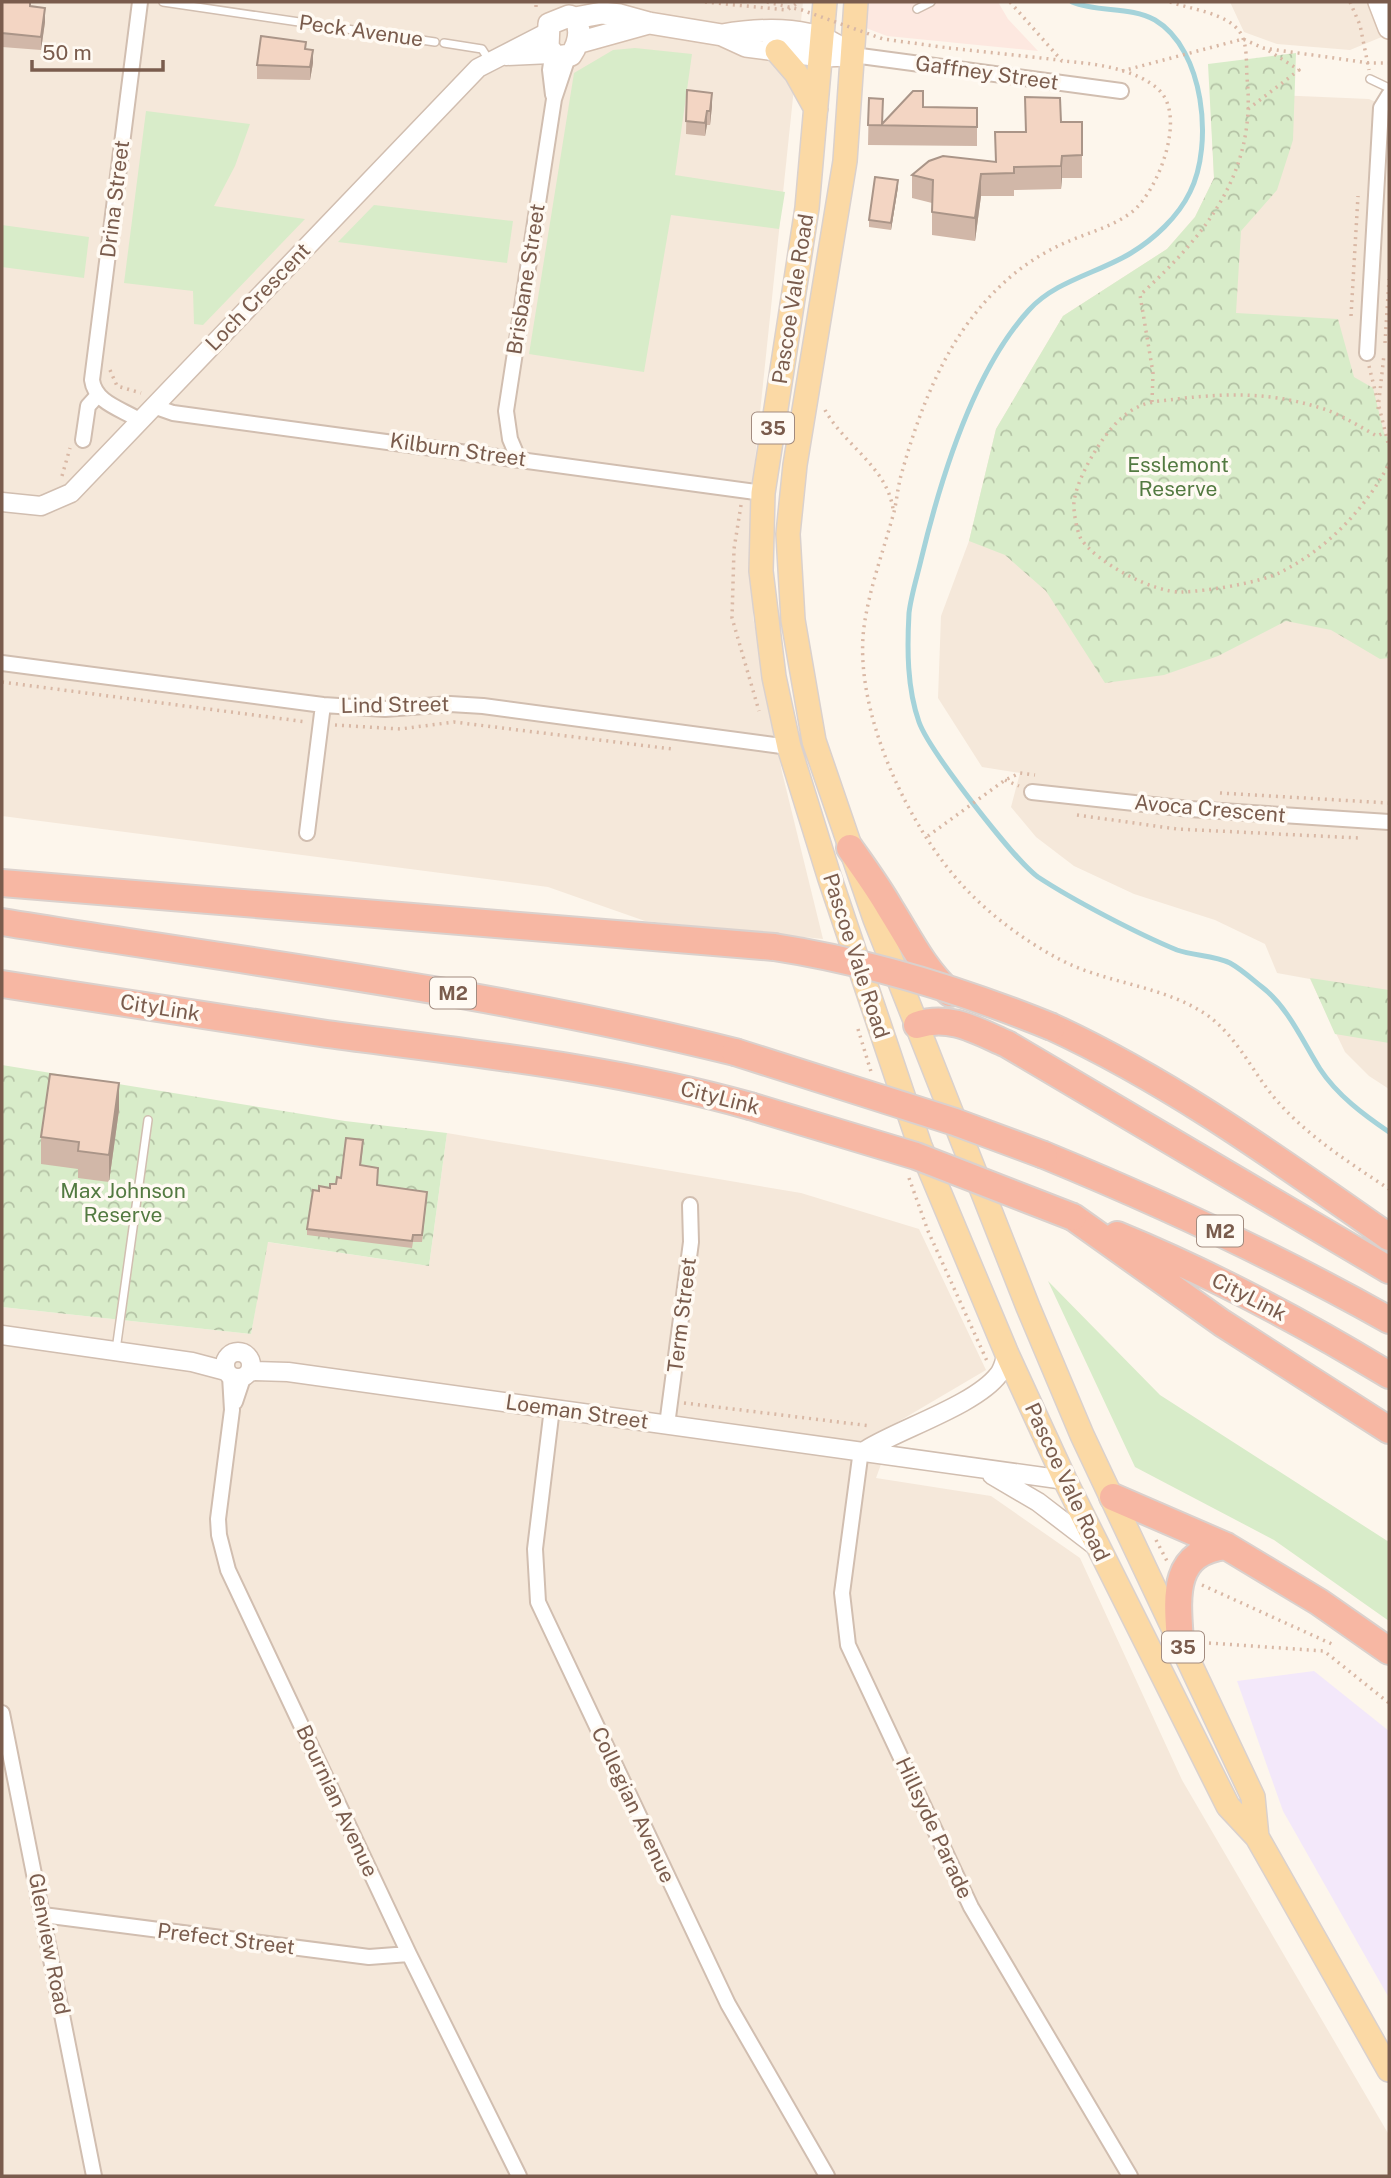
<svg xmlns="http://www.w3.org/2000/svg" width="1391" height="2178" viewBox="0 0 1391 2178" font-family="'Public Sans',sans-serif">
<defs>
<pattern id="park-crowns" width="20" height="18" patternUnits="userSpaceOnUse" patternTransform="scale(1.75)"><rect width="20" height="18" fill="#d8ecc9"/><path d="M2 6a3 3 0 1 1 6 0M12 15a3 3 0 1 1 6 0" fill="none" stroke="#b4c2a5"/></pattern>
</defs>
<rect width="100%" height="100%" fill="#fdf6ec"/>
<!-- residential -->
<path fill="#f5e8da" d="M2,2H803L754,470L753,617L782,772L823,939L645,921L548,887L2,816Z
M1230,2H1389V34L1350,50L1277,44L1244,32Z
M1210,92L1369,99L1389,108V1089L1369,1076L1345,1052L1310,979L1277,973L1265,944L1215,920L1134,894L1074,866L1036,837L1011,807L1020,773L982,767L938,698L941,616L969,541L996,429L1063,316L1167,249L1195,217L1214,178Z
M447,1133L801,1193L919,1229L986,1370L896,1423L876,1478L991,1496L1080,1558L1182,1780L1389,2135V2176H2V1307L251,1334L267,1242L429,1266Z"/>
<!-- commercial -->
<path fill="#fde8e0" d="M859,2H998L1008,19L1038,51L887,36L858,25Z"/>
<!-- education -->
<path fill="#f3e8fa" d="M1314,1671L1389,1731V1998L1283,1811L1237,1681Z"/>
<!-- green -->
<path fill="#d8ecc9" d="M635,48L692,54L675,175L785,192L779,229L671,215L644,372L529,354L574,73L613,50Z
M146,111L250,124L235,166L214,206L305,219L203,325L194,324L193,291L124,283Z
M374,205L513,221L507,263L338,242Z
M2,225L89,237L84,278L2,267Z
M1048,1281L1160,1395L1389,1542V1621L1274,1540L1135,1467Z"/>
<!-- park -->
<path fill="url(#park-crowns)" d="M1296,53L1293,140L1277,190L1241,231L1236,313L1338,319L1354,377L1373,388L1384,433L1389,439V658L1380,659L1331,630L1286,621L1218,656L1164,675L1105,683L1046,591L1005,555L969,541L996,429L1063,316L1167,249L1195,217L1214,178L1208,64Z
M1310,978L1389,990V1043L1335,1034Z
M2,1065L345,1121L447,1133L429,1266L268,1242L251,1334L2,1307Z"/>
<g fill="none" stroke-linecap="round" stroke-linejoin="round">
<!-- stream -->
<path stroke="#a5d3da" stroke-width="5" d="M1072,2C1098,13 1130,6 1155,20C1204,49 1214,144 1190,192C1178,217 1154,239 1131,253C1098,273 1055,281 1029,310C973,371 940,481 921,560C917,577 911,596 909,613C907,649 907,688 919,722C929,750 1014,860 1038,877C1073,900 1138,934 1177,950C1194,956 1214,955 1230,963C1241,969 1252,979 1262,987C1288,1007 1303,1042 1320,1069C1337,1095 1364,1115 1389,1132"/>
<defs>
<path id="service" d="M163,2L435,42
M917,9L931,2
M444,43L482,49L489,60
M1370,79L1389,88
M116,1350L148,1120"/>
<path id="minor" d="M853,55L1121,91
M552,56L550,70L553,95
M1367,353L1381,108L1389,95
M153,406L173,413L763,493
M139,420C122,409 95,403 92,380L140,2
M83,440L88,406L98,395
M518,458L510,439L506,411L554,99L568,57
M2,663L323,705L385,709L450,704L483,706L789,747
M1032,792L1190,809L1389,822
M307,833L323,705
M230,1376L232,1410L218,1519L219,1535L228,1570L409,1954L519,2176
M235,1402L243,1378
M552,1408L535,1549L538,1602L728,2004L827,2176
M667,1425L691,1242L690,1205
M861,1450L842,1593L848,1645L971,1907L1130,2176
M2,1713L94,2176
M43,1915L369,1957L409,1954"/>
<path id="tertiary" d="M506,56L551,54
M2,502L41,506L71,493L478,68L548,32
M2,1335L192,1362L226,1371
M225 1365a13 13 0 1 1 26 0a13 13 0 1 1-26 0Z
M250,1371L288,1372L1065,1480
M866,1450C899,1429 976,1405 999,1374C1003,1369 1005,1360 1007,1354
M992,1475L1038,1502L1098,1548"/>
<path id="secondary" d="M1379,2L1389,28
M569,16L575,18C582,31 579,43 571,55L556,57L548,47L549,24Z
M575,18L602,13L620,15L649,23L722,35L746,46L821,56L853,55
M722,35C758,29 804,26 836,45
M577,43L649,23"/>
<path id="primary" d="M825,2L807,208L763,493L761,571L774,677L789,747L829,876L920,1146L1007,1354L1065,1480L1228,1806L1257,1837L1389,2070
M856,2L845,161L795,465L788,534L793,620L814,741L875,919L1028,1307L1082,1435L1253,1797L1257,1837
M777,51L796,73L816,109"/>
<path id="motorway" d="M850,848C864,868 878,887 890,908C909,938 923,968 950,993
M2,883L774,947
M2,922C247,962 494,992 735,1052
M2,984C110,1000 218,1018 327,1034C469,1053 611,1067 750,1106
M917,1025C950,1014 977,1031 1007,1044L1389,1270
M1052,1027C1173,1083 1280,1161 1389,1237
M1044,1155C1163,1204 1277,1257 1389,1320
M1073,1217L1222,1323L1389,1430
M1117,1235C1212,1274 1302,1322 1389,1375
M1113,1497L1226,1546L1319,1602L1389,1651
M1180,1641C1177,1598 1171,1552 1226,1546"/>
</defs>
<!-- service casing -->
<use href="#service" stroke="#d1beb0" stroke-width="10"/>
<!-- minor casing -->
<use href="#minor" stroke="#d1beb0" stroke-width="18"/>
<!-- tertiary casing -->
<use href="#tertiary" stroke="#d1beb0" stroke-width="21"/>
<!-- secondary casing -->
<use href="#secondary" stroke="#d6c0b0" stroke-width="24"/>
<!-- primary casing -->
<use href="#primary" stroke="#dad1cd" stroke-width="26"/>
<!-- motorway casing -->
<use href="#motorway" stroke="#dad1cd" stroke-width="30"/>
<!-- path -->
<path stroke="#d9b8a5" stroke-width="3.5" stroke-dasharray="2 5" stroke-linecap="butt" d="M705,2L787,10L799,2
M1010,2L1062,61C1091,63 1136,68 1159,90C1187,117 1158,191 1132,212C1111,228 1083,234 1060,245C1020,264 991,291 965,327C935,370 916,422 902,472C897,488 897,504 892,519C882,555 869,590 864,627C853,710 908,827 964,887C991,916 1025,941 1059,959C1106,984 1163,985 1207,1015C1236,1036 1250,1067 1272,1095C1304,1134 1347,1161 1389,1189
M1170,2C1190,9 1226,13 1239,31C1248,42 1246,64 1247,78C1257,172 1206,235 1140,295L1153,373L1152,402C1215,394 1262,389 1324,409C1342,415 1360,427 1377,436L1384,433
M1350,2L1360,25L1369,70
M536,7V2
M949,48L1059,60
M1122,71L1243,39L1263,48L1369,63H1389
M1248,109L1299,70L1266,49
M1351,316L1358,196
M1385,343L1389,279
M1369,366L1389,447
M110,370L117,386L141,393
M1152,402C1125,408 1108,430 1094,453C1086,466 1076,486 1074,502C1073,510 1077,532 1081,539C1097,563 1154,593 1182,592C1208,591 1259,583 1281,572C1327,549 1365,509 1389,464
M1378,409L1384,355
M825,410C844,445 887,467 893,509
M62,476L70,448
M741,505L734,549L732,618L759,711
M2,682L307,722
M335,725L400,729L454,722L672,749
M1005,780L1019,786
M1220,793L1389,803
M1077,815L1177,829L1359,838
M928,836L1005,780L1020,773L1035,775
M858,1029L872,1075
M909,1178L928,1231L987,1361
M684,1403L871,1426
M1156,1540L1167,1561
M1202,1585L1334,1645
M1209,1643L1324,1651L1389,1703"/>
<!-- service -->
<use href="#service" stroke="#fff" stroke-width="7"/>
<!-- minor -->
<use href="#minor" stroke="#fff" stroke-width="14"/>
<!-- tertiary -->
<use href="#tertiary" stroke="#fff" stroke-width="18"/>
<!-- secondary -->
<use href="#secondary" stroke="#fff" stroke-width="21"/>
<!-- primary -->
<use href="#primary" stroke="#fbd9a5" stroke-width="23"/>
<!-- motorway -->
<use href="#motorway" stroke="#f7b7a3" stroke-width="26"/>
<defs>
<path id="motorway-bridge" d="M774,947C871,962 961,990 1052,1027
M735,1052L955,1122L1044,1155
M750,1106L916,1156L1073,1217"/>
</defs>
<!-- motorway-bridge casing -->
<use href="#motorway-bridge" stroke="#dad1cd" stroke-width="30" stroke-linecap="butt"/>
<!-- path-bridge -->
<path stroke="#d9b8a5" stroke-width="3.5" stroke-dasharray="2 5" stroke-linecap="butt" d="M767,2L802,10L883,39L949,48"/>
<!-- motorway-bridge -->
<use href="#motorway-bridge" stroke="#f7b7a3" stroke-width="26"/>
</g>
<!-- wall -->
<path fill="#d1b7a8" d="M2,2L30,6L45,22L41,50L2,47Z
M306,49L313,63L310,80L257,79V65Z
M687,90L712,106L710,125H707L705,136L686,134Z
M1025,97L1061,122H1082V178H1062L1061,189L1014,190V196H981L975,241L932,235V203L912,198V175L995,162L1025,132Z
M869,98L883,123L923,107L977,108V146L868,145Z
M898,187L891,230L869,227V220Z
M119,1110L109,1182L78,1178V1169L41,1164V1137Z
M363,1147L361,1165L378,1185L427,1198L422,1242H413L412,1248L307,1235V1229L319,1191L336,1184Z"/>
<!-- shaded-wall -->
<path fill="#aa9588" d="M45,8V22L41,50V37Z
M313,50V63L310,80V67Z
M712,93V106L710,125V111Z
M707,111V125L705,136V123Z
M1062,156V178L1061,189V166Z
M981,174V196L975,241V218Z
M898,180V187L891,230V223Z
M119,1083V1110L109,1182V1155Z"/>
<!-- building -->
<path fill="#f3d5c3" stroke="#aa9588" stroke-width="2" d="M2,2H30V6L45,8L41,37L2,33Z
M261,36L306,42L305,49L313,50L310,67L257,65Z
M687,90L712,93L710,111H707L705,123L686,121Z
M913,91H923V107L977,108V127L868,125L869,98L883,99L882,124Z
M1025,97L1060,98L1061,122H1082V155L1062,156L1061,166L1014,167V173L981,174L975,218L932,212L933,180L912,175L929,161L943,156L996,162L995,132H1026Z
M875,177L898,180L891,223L869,220Z
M50,1074L119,1083L109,1155L78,1151L79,1142L41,1137Z
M346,1138L363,1140L360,1165L378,1168L377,1185L427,1192L422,1235H413L412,1241L307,1229L313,1190L319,1191V1186L330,1188V1184H336L337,1177L341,1178Z"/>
<g text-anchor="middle" stroke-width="7" stroke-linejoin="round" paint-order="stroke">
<!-- shield labels -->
<g fill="#fffaf3" stroke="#a28b7f" stroke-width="2">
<rect x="752" y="412.5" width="42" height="31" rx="5"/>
<rect x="430" y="977.5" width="46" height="31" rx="5"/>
<rect x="1197" y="1215.5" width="46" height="31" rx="5"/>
<rect x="1162" y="1631.5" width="42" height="31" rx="5"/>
</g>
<g font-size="19" font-weight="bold" fill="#7a5c4d">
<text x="773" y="435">35</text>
<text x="453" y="1000">M2</text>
<text x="1220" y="1238">M2</text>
<text x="1183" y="1654">35</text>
</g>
<!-- street labels -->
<g font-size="21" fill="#7a5c4d" stroke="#fffaf3">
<text transform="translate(361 31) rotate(8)" y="7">Peck Avenue</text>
<text transform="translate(987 73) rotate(8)" y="7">Gaffney Street</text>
<text transform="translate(115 199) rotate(-83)" y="7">Drina Street</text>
<text transform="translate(526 279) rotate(-81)" y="7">Brisbane Street</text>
<text transform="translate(258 297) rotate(-46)" y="7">Loch Crescent</text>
<text transform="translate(793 299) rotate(-81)" y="7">Pascoe Vale Road</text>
<text transform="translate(458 450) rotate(8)" y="7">Kilburn Street</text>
<text transform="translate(395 705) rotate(-1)" y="7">Lind Street</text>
<text transform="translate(1210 809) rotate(5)" y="7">Avoca Crescent</text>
<text transform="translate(856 956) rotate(72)" y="7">Pascoe Vale Road</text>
<text transform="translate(160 1008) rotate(9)" y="7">CityLink</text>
<text transform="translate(720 1098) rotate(14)" y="7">CityLink</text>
<text transform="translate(1249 1297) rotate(27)" y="7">CityLink</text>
<text transform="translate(682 1315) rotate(-83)" y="7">Term Street</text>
<text transform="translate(577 1412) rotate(8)" y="7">Loeman Street</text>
<text transform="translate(1067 1482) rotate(65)" y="7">Pascoe Vale Road</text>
<text transform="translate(337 1801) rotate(65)" y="7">Bournian Avenue</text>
<text transform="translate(633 1805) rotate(65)" y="7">Collegian Avenue</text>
<text transform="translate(934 1828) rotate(65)" y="7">Hillsyde Parade</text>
<text transform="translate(226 1939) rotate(7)" y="7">Prefect Street</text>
<text transform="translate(49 1944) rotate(79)" y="7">Glenview Road</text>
</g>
<!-- park labels -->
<g font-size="21" fill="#537a41" stroke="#fffaf3">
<text x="1178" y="472">Esslemont<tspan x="1178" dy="24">Reserve</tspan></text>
<text x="123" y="1198">Max Johnson<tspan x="123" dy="24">Reserve</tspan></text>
</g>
</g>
<!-- border -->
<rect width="1391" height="2178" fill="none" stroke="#7a5c4d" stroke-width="7"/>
<!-- scale -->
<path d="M32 60v10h131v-10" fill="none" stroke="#7a5c4d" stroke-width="3.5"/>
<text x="42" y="60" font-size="21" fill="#7a5c4d" stroke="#fffaf3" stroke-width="5" paint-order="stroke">50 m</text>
</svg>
